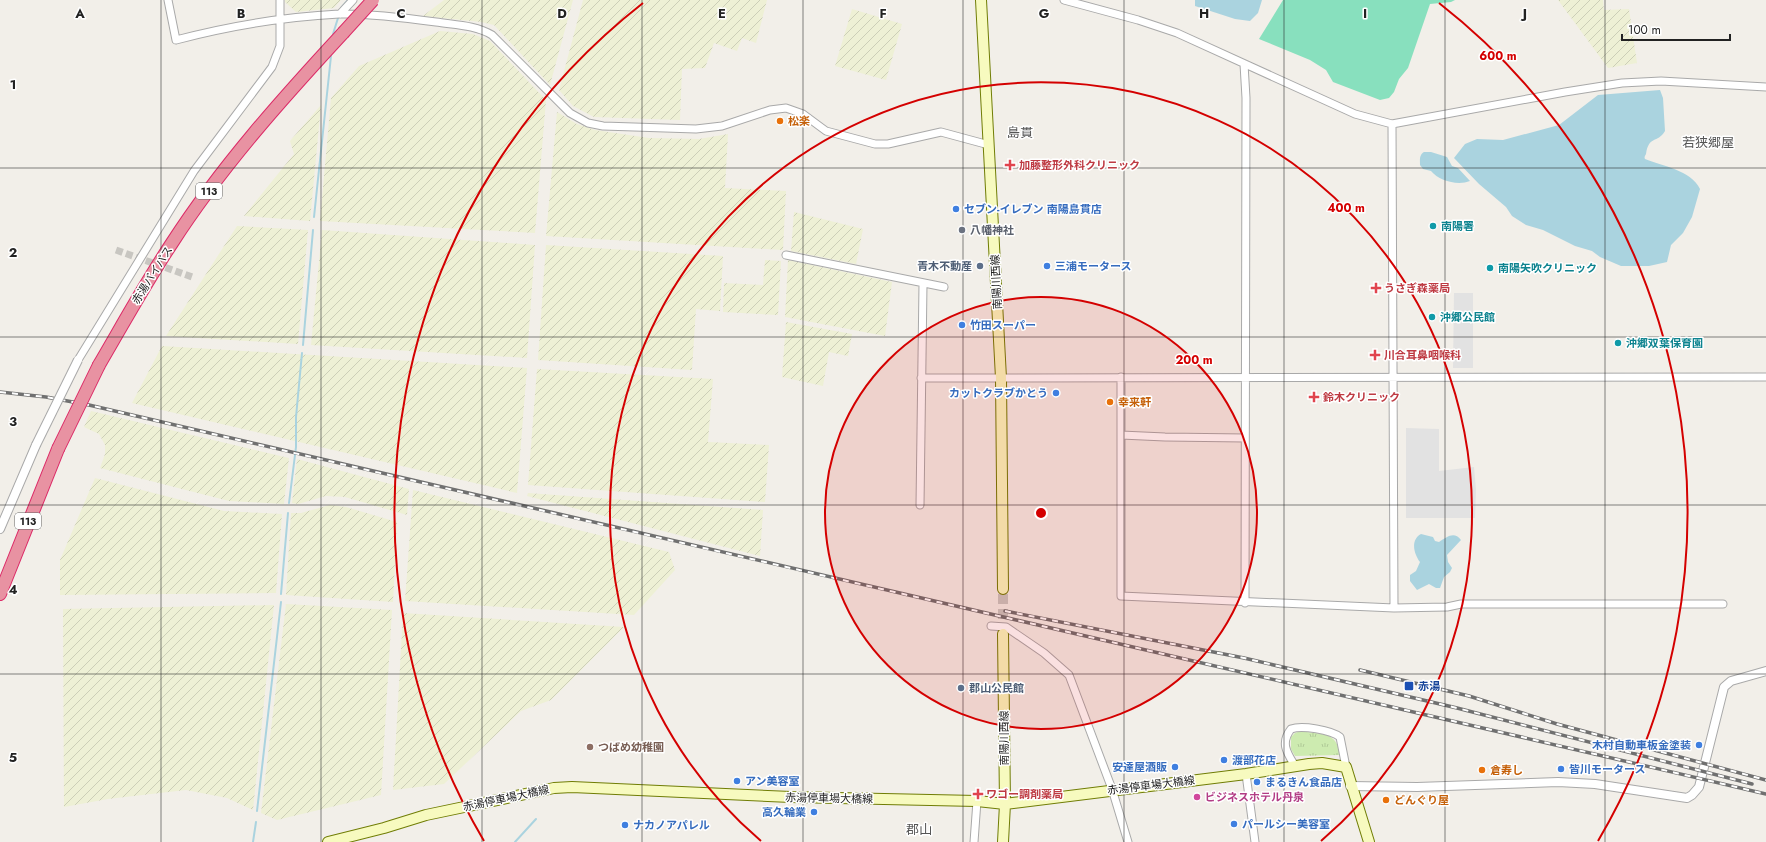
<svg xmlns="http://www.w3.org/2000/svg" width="1766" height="842" viewBox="0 0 1766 842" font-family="Jost,'Noto Sans JP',sans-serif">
<defs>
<pattern id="farmland-furrows" width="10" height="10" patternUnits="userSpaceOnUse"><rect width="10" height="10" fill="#eef0d5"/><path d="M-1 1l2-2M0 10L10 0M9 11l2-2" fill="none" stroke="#ccceb7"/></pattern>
<pattern id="grass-tufts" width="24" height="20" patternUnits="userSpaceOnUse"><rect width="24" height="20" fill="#cdebb0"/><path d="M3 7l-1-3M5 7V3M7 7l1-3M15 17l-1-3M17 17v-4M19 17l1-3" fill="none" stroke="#b0c997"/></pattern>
</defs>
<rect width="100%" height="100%" fill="#f2efe9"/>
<!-- farmland -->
<path fill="url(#farmland-furrows)" d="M285,0H341L334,8L296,12L285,2Z
M444,0H573L550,85L494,25L481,22L423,16Z
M583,0H767L756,43L742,38L737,51L714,43L705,68L682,69L680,120L594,117L573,106L559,90Z
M1558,0H1603L1604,10L1629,9L1637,63L1608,68Z
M852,9L902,24L886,80L835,66Z
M440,31L473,34L490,41L546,100L535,233L320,221L331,98L359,66Z
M321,105L310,221L244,216L294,154L290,141Z
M557,112L577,124L595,130L649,138L699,139L728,134L725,188L786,191L783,250L546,236Z
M794,212L863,229L856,264L791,251Z
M237,226L308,230L298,344L166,336Z
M322,230L535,245L527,358L311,345Z
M546,245L723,256L720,311L696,309L692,370L538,360Z
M765,260L781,261L778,315L723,312L724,283L763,285Z
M788,260L892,282L885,336L785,317Z
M786,322L852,334L848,356L829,352L823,386L782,377Z
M162,346L527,368L517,493L132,403Z
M537,369L713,379L708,442L769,445L765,502L528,485Z
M91,411L289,458L284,504L229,501L100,468L105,454V445L99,434L84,427Z
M297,459L409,489L407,515L345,497L326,496L298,504L292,503Z
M95,478L224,511L282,514L276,593L60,595V560Z
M413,490L669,552L675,570L634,615L405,601Z
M528,493L763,510L760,556L527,496Z
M330,505L346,507L397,522L393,602L286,595L291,513H301Z
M286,604L392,610L381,795L277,820L261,813Z
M274,605L253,810L227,798L186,790L108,799L64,807L63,609Z
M403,613L624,627L551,700L521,711L444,784L393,790Z"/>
<!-- grass -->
<path fill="url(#grass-tufts)" d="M1301,731C1322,735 1337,731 1340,755L1295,756L1291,749V737L1295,733Z"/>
<!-- pitch -->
<path fill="#88e0be" d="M1283,0H1455L1451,2L1430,4L1408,68L1399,79L1394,92L1389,98L1380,100L1333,82L1326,70L1310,60L1259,39Z"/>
<!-- parking -->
<path fill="#e2e2e2" d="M1454,293H1473V368H1453Z
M1406,428L1439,429V471L1474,467L1476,490L1475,518H1406Z"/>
<!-- water -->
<path fill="#aad3df" d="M1195,0H1262L1258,13L1250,21L1235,19L1195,6Z
M1660,90L1663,98L1665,131C1657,144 1649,135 1646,154C1645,156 1644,157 1645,159C1662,166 1691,170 1700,189L1692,217L1683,233L1671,245L1667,262L1649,266H1621L1600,257L1592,251L1575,246L1543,230L1526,225L1512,216L1506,207L1479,184L1454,158L1465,144L1477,139L1503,140L1559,125L1598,95Z
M1424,152H1431L1447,157L1452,166L1458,168L1470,181C1458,186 1439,181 1431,171L1423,169L1420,165C1420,160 1419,155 1424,152Z
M1421,534L1433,537L1435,541L1439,542C1447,537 1454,531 1461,540L1447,555L1448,562L1452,568L1450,572L1444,577L1440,588H1436L1429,584L1417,590L1410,581V575L1416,571L1420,562C1414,554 1410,540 1421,534Z"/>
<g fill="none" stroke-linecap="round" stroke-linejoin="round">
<!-- stream -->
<path stroke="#aad3df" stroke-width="2" d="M341,8L348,0
M333,34L338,18
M314,217L331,56
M303,345L313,230
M289,503L296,447V417L302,353
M281,594L288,513
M257,811L281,602
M253,842L256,822
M515,842L536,819"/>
<!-- minor-tunnel -->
<path stroke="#c8c6c1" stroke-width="7" stroke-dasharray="7 3.5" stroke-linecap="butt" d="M116,250L195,278"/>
<!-- secondary-tunnel -->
<path stroke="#c8c6c1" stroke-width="10" stroke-dasharray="10 5" stroke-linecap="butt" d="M1003,634V589"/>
<defs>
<path id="minor" d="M168,0L176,40C229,26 283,17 339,14C367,13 407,18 436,22C455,25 475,25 492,35L570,113L588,123L603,126L696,129L722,126L770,110L786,108L803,114L826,131L875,144H888L941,132L989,145
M1064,0L1138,20L1177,33L1355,114L1392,124L1565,92L1622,83L1661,81L1766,87
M340,14L353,0
M1244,64L1246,98L1245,603
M1392,124L1394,608
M786,255L944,287
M78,360L194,171L272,67L280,46V0
M1121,377V596L1394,608L1447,607L1461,604H1723
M921,378L1766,377
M1121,435L1165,437L1245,438
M920,505L923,284
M991,626L1006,627L1044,653L1069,675L1112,789L1128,842
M1295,766C1287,753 1280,743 1291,729C1302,725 1331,730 1340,737L1346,767
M1246,774L1255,842
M974,842L977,801"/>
<path id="tertiary" d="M0,529L36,445
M1350,786L1417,787L1558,782L1595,784L1687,798L1692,795L1699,787L1724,687L1731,681L1766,671"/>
<path id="secondary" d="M981,0L1001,378L1003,589
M328,842L384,828L426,815L554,788L572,787L791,797L977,801L1005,804L1246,774L1309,764L1322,763L1346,767L1369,842
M1003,842L1005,804L1003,634"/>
<path id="motorway" d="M99,365C123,324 146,282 172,243C221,167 282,99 343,33
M0,594L58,449"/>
</defs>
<!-- minor casing -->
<use href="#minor" stroke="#a9a9a9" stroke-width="9"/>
<!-- tertiary casing -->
<use href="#tertiary" stroke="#a9a9a9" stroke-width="10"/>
<!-- secondary casing -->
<use href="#secondary" stroke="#707d05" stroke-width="12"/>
<!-- motorway casing -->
<use href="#motorway" stroke="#dc2a67" stroke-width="14"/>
<!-- minor -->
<use href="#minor" stroke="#fff" stroke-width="7"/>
<!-- tertiary -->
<use href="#tertiary" stroke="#fff" stroke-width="8"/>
<!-- secondary -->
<use href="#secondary" stroke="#f7fabf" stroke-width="10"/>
<!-- motorway -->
<use href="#motorway" stroke="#e892a2" stroke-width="12"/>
<defs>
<path id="rail" d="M0,392L46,397L89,405C647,536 1207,663 1766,794
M1005,611L1244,658L1457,708L1752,784
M1360,670L1469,696L1557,724L1766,780"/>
</defs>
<!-- rail casing -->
<use href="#rail" stroke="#707070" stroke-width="3.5"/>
<!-- rail -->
<use href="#rail" stroke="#fff" stroke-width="2" stroke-dasharray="6" stroke-linecap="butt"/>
<defs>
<path id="tertiary-bridge" d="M36,445L78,360"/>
<path id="motorway-bridge" d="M343,33L373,0
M58,449L99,365"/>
</defs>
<!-- tertiary-bridge casing -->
<use href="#tertiary-bridge" stroke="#a9a9a9" stroke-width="10" stroke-linecap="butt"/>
<!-- motorway-bridge casing -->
<use href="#motorway-bridge" stroke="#dc2a67" stroke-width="14" stroke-linecap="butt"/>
<!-- tertiary-bridge -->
<use href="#tertiary-bridge" stroke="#fff" stroke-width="8"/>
<!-- motorway-bridge -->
<use href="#motorway-bridge" stroke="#e892a2" stroke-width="12"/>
</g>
<!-- grid -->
<path fill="none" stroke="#222" stroke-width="1" stroke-opacity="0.55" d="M161,0V842M321,0V842M482,0V842M642,0V842M803,0V842M963,0V842M1124,0V842M1284,0V842M1445,0V842M1605,0V842M0,168H1766M0,337H1766M0,505H1766M0,674H1766"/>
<!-- distance rings -->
<circle cx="1041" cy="513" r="216" fill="#d40000" fill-opacity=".12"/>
<g fill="none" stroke="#d40000" stroke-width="2">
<circle cx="1041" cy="513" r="216"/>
<path d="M761 841A431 431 0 1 1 1321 841"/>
<path d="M484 841A647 647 0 0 1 643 3M1439 3A647 647 0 0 1 1598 841"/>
</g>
<!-- markers -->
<g fill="#e8710a" stroke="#fff" stroke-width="1.5">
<circle cx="780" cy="121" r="4"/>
<circle cx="1110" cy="402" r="4"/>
<circle cx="1482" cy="770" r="4"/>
<circle cx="1386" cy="800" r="4"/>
</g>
<g fill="#e0444e" stroke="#fff" stroke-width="1.5">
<path d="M1008 159h4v4h4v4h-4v4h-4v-4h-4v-4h4z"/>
<path d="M1374 282h4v4h4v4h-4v4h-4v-4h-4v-4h4z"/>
<path d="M1373 349h4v4h4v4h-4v4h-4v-4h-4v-4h4z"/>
<path d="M1312 391h4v4h4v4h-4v4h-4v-4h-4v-4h4z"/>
<path d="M976 788h4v4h4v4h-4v4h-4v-4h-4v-4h4z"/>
</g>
<g fill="#3f7fe0" stroke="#fff" stroke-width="1.5">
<circle cx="956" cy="209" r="4"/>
<circle cx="1047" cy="266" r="4"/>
<circle cx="962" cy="325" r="4"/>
<circle cx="1056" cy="393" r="4"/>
<circle cx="1699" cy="745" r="4"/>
<circle cx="1224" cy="760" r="4"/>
<circle cx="1175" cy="767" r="4"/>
<circle cx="1561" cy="769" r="4"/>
<circle cx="737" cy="781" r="4"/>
<circle cx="1257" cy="782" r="4"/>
<circle cx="814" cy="812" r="4"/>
<circle cx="1234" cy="824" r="4"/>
<circle cx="625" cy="825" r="4"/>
</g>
<g fill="#0f9aa8" stroke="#fff" stroke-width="1.5">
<circle cx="1433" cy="226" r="4"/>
<circle cx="1490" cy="268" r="4"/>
<circle cx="1432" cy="317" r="4"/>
<circle cx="1618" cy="343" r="4"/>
</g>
<circle fill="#6b7280" stroke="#fff" stroke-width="1.5" cx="962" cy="230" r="4"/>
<g fill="#5c6f8a" stroke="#fff" stroke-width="1.5">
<circle cx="980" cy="266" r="4"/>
<circle cx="961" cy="688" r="4"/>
</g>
<rect fill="#1a4fb4" stroke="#fff" stroke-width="1.5" x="1404" y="681" width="10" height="10" rx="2"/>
<circle fill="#8d6e63" stroke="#fff" stroke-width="1.5" cx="590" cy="747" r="4"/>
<circle fill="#d1479c" stroke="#fff" stroke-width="1.5" cx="1197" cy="797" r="4"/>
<g text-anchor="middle" stroke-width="3" stroke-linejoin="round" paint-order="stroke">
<!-- shield labels -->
<g fill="#fff" stroke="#646464" stroke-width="1">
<rect x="196" y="183" width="26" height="16" rx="3"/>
<rect x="15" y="513" width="26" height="16" rx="3"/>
</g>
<g font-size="10" font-weight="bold" fill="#222">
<text x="209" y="195">113</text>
<text x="28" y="525">113</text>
</g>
<!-- food labels -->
<g font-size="11" font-weight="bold" fill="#c56008" stroke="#fff" text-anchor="start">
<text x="788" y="125">松楽</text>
<text x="1118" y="406">幸来軒</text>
<text x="1490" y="774">倉寿し</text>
<text x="1394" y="804">どんぐり屋</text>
</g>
<!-- health labels -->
<g font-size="11" font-weight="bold" fill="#be3a42" stroke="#fff" text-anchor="start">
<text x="1019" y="169">加藤整形外科クリニック</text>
<text x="1384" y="292">うさぎ森薬局</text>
<text x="1384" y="359">川合耳鼻咽喉科</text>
<text x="1323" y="401">鈴木クリニック</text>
<text x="986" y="798">ワゴー調剤薬局</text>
</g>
<!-- shop labels -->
<g font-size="11" font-weight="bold" fill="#366cbe" stroke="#fff" text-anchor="start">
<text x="964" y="213">セブン-イレブン 南陽島貫店</text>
<text x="1055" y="270">三浦モータース</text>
<text x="970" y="329">竹田スーパー</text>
<text x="1048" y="397" text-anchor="end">カットクラブかとう</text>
<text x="1691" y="749" text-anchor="end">木村自動車板金塗装</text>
<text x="1232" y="764">渡部花店</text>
<text x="1167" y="771" text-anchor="end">安達屋酒販</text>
<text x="1569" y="773">皆川モータース</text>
<text x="745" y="785">アン美容室</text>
<text x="1265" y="786">まるきん食品店</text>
<text x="806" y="816" text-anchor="end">高久輪業</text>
<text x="1242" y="828">パールシー美容室</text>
<text x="633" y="829">ナカノアパレル</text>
</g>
<!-- culture labels -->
<g font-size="11" font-weight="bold" fill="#0d838f" stroke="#fff" text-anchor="start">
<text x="1441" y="230">南陽署</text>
<text x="1498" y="272">南陽矢吹クリニック</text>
<text x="1440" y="321">沖郷公民館</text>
<text x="1626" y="347">沖郷双葉保育園</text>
</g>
<!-- worship labels -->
<g font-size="11" font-weight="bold" fill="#5b616d" stroke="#fff" text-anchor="start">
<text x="970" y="234">八幡神社</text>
</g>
<!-- service labels -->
<g font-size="11" font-weight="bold" fill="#4e5e75" stroke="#fff" text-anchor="end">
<text x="972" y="270">青木不動産</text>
<text x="969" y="692" text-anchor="start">郡山公民館</text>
</g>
<!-- street labels -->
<g font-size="11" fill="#222" stroke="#fff">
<text transform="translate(152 275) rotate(-58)" y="4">赤湯バイパス</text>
<text transform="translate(996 282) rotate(-93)" y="4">南陽川西線</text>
<text transform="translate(1004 738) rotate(-90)" y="4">南陽川西線</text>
<text transform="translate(1151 785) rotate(-7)" y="4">赤湯停車場大橋線</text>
<text transform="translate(506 798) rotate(-12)" y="4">赤湯停車場大橋線</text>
<text transform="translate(829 798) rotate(1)" y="4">赤湯停車場大橋線</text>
</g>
<!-- transit labels -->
<g font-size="11" font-weight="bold" fill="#164399" stroke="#fff" text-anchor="start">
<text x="1418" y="690">赤湯</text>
</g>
<!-- education labels -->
<g font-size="11" font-weight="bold" fill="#785e54" stroke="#fff" text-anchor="start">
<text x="598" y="751">つばめ幼稚園</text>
</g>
<!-- hotel labels -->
<g font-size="11" font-weight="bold" fill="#b23c85" stroke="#fff" text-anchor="start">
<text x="1205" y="801">ビジネスホテル丹泉</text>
</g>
<!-- quarter labels -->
<g font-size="13" fill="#555" stroke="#fff">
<text x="1020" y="137">島貫</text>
<text x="1708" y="147">若狭郷屋</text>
<text x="919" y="834">郡山</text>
</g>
</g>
<g font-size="13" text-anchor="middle" font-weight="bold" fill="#222" stroke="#fff" stroke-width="3" stroke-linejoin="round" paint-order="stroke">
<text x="80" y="18">A</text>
<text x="241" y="18">B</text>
<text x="401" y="18">C</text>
<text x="562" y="18">D</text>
<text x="722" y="18">E</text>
<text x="883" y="18">F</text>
<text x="1044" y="18">G</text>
<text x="1204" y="18">H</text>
<text x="1365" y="18">I</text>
<text x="1525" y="18">J</text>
<text x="13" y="89">1</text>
<text x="13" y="257">2</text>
<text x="13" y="426">3</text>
<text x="13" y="594">4</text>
<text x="13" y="762">5</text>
</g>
<circle cx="1041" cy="513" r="6" fill="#d40000" stroke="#fff" stroke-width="2"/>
<g font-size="12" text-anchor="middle" font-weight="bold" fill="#d40000" stroke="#fff" stroke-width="3" stroke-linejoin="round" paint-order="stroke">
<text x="1498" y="60">600 m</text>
<text x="1346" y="212">400 m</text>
<text x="1194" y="364">200 m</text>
</g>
<!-- scale -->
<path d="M1622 34v6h108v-6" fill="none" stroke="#222222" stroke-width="2"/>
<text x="1628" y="34" font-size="12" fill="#222222" stroke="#ffffff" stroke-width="3" paint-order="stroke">100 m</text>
</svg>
